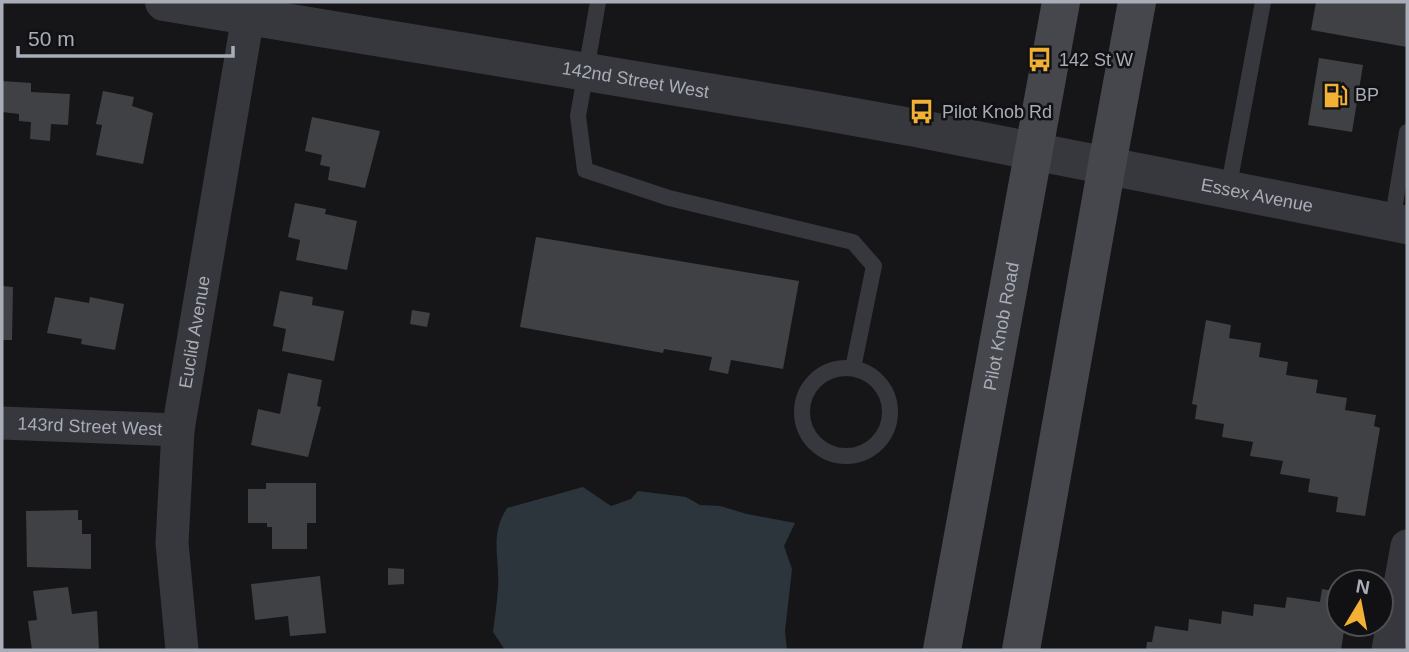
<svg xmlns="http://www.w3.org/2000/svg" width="1409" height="652" viewBox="0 0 1409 652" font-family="Arial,sans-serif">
<rect width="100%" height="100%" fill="#161618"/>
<!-- water -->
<path fill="#2c353c" d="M583,487L611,506L631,499L638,491L686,497L700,505L720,506L747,514L795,523L784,546L792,569L785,631L787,650H505L493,632C495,617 497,602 498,588C500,558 489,536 507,508Z"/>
<!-- building -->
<path fill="#404145" d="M1316,2H1406L1405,5L1407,6V47L1311,30Z
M1319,58L1363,65L1352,132L1308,125Z
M2,81L31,83V92L70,94L68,125L51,124L50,141L30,139L31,122L19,121V114L2,112Z
M103,91L134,97L132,106L153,113L143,164L96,155L102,125L96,124Z
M312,117L380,131L365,188L328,180L330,167L320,165L322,155L305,151Z
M295,203L326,209L325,214L357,221L347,270L296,260L300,240L288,237Z
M536,237L799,281L783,369L731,360L728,374L709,370L712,357L664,349L663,353L520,327Z
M2,286L13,287L12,340H2Z
M280,291L313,297L312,305L344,311L334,361L282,351L286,329L273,326Z
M55,297L89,303L90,297L124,304L115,350L81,344L82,339L47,333Z
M412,310L430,313L427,327L410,324Z
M1206,320L1231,325L1229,338L1261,343L1259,357L1288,362L1286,375L1318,380L1316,393L1347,398L1345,410L1376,415L1374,426L1380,428L1365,516L1336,512L1338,497L1308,492L1310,479L1280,474L1283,461L1250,456L1253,442L1222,437L1224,424L1195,419L1197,405L1192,404Z
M288,373L322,380L317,406L321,407L308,457L251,445L258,409L280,414Z
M266,483H316V523H307V549H272V527H267V523H248V489H266Z
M78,510V520H82V534H91V569L27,567L26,511Z
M388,568L404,569V584L388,585Z
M320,576L326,633L290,636L288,616L255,620L251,584Z
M68,587L72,614L97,611L99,650H32L28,621L37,620L33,591Z
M1322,589L1339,592V624H1345L1341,650H1146L1147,642H1152L1155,626L1188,631L1189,619L1221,624L1222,611L1253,616L1254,604L1285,608L1287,597L1320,602Z"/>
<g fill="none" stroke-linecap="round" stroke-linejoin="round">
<!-- service -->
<path stroke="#37383d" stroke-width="16" d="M598,2L578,116L585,170L669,198L853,242L874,266L853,368
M1228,190L1263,2
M1392,222L1407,132
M802 412a44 44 0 1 1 88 0a44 44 0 1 1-88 0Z"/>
<!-- minor -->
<g stroke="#37383d" stroke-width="33">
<path id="s1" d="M2,423L178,430"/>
<path id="s2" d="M182,650L172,543L178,430L248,16"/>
<path d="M1388,650L1407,546"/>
</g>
<!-- tertiary -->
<path stroke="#37383d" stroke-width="38" id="s3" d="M164,2L810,109L916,128L1407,225"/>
<!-- secondary -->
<g stroke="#45474d" stroke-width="38">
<path id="s4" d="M942,650L1061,2"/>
<path d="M1021,650L1107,165L1137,2"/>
</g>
</g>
<!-- icons -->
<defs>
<symbol id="bus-bare" viewBox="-9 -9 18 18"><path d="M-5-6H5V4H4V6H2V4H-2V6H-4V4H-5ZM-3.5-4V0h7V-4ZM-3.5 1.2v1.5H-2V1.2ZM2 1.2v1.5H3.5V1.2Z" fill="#f2b134" stroke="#111113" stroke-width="2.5" paint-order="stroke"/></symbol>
<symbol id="fuel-bare" viewBox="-9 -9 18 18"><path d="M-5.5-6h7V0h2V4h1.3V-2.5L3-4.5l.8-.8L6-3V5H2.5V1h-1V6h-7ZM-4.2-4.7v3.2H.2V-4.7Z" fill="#f2b134" stroke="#111113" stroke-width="2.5" paint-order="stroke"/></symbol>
</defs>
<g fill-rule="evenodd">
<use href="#bus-bare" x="1022" y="42" width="35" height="35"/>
<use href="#fuel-bare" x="1318" y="78" width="35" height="35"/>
<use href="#bus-bare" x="904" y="94" width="35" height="35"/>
</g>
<g text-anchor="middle" stroke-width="5" stroke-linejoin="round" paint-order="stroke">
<!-- poi labels -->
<g font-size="18" fill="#a8adb8" stroke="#111113" text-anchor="start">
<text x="1059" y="66">142 St W</text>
<text x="1355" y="101">BP</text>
<text x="942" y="118">Pilot Knob Rd</text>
</g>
<!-- street labels -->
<g font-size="18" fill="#a8adb8" stroke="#111113">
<text dy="6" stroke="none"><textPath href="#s3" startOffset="478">142nd Street West</textPath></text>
<text dy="6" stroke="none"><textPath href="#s3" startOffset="1110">Essex Avenue</textPath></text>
<text dy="6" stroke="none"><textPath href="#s4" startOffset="329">Pilot Knob Road</textPath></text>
<text dy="6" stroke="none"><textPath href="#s2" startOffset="320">Euclid Avenue</textPath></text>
<text dy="6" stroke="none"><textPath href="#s1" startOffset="88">143rd Street West</textPath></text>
</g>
</g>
<!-- border -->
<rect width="1409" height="652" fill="none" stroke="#a8adb8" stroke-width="7"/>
<!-- north arrow -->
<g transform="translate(1360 603) rotate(10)"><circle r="33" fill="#111113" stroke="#4d4f55" stroke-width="2"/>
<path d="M0-5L12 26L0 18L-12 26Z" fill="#f2b134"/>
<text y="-10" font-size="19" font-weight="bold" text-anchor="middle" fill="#a8adb8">N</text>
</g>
<!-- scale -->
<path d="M18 46v10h215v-10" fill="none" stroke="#a8adb8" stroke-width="3.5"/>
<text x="28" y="46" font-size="21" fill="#a8adb8" stroke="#111113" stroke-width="5" paint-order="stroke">50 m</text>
</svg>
